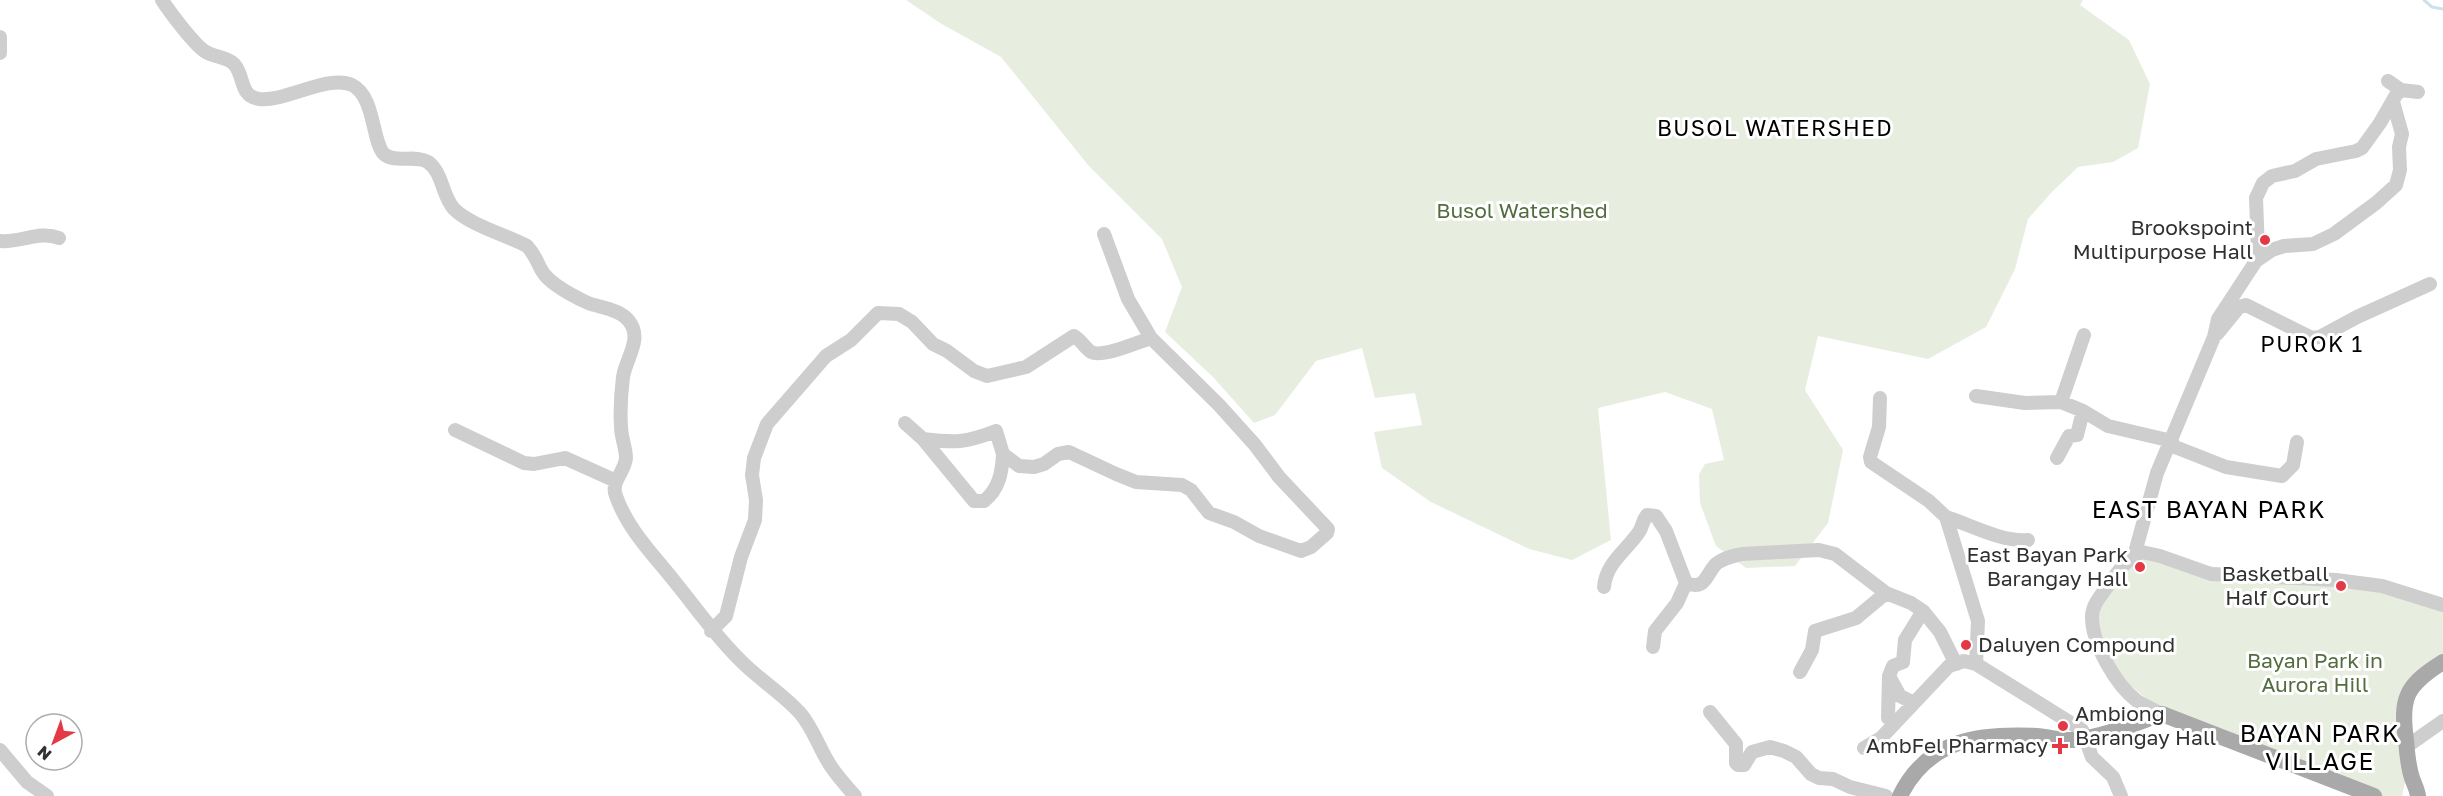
<svg xmlns="http://www.w3.org/2000/svg" width="2443" height="796" viewBox="0 0 2443 796" font-family="'Golos Text',sans-serif">
<rect width="100%" height="100%" fill="#fff"/>
<!-- green -->
<path fill="#e7eee0" d="M906,0H2083L2080,5L2129,40L2150,84L2138,148L2113,162L2078,167L2051,193L2028,219L2015,269L1986,327L1928,359L1818,336L1805,390L1843,450L1828,523L1795,566L1746,568L1716,546L1700,503L1699,474L1705,464L1724,460L1712,409L1665,392L1598,408L1611,540L1572,560L1529,549L1431,502L1382,468L1374,432L1422,425L1415,393L1375,398L1362,348L1316,361L1275,415L1254,423L1213,377L1165,332L1182,287L1162,239L1088,165L1001,57L940,23Z
M2145,557L2381,591L2443,610V656L2414,678L2406,778L2402,796H2381L2164,709C2131,691 2109,669 2101,632C2099,626 2097,620 2098,614C2101,603 2109,595 2115,586C2125,572 2130,566 2145,557Z"/>
<g fill="none" stroke-linecap="round" stroke-linejoin="round">
<!-- stream -->
<path stroke="#cde0ed" stroke-width="3" d="M2424,0L2432,7L2443,9"/>
<!-- minor -->
<path stroke="#cecece" stroke-width="14" d="M162,0C169,11 195,46 206,52C214,57 227,57 234,64C245,76 239,96 259,99C286,102 328,74 352,85C375,96 372,142 384,154C395,164 415,154 428,162C443,173 442,196 454,209C470,225 506,235 527,246C541,261 536,271 556,285C566,292 577,298 588,303C602,308 619,309 629,321C643,339 626,358 623,377C621,393 620,411 621,427C621,437 626,448 626,458C625,472 610,482 616,496C628,530 653,554 675,582C697,609 716,637 742,662C760,680 783,694 800,713C814,729 820,751 832,768C839,778 847,787 855,796
M0,37V53
M2388,81L2401,90
M1104,234L1128,299L1151,338
M0,241C21,243 39,230 59,238
M2256,261L2272,250L2284,246L2313,244L2334,234L2376,203L2396,185L2400,170L2399,147L2402,134L2393,102
M2217,334L2239,307L2246,305L2312,338L2320,337L2357,317L2430,284
M1976,396L2025,403L2061,402L2083,411L2108,426L2172,441
M1880,398L1879,427L1870,457L1871,462L1929,501L1946,517L1978,621L1976,664
M2061,402L2084,335
M905,423L923,439L974,501H984C999,489 1002,473 1003,454
M455,430L524,463L534,464L565,458L616,481
M2170,445L2226,467L2282,476L2293,465L2297,442
M2057,458L2069,436L2077,435L2083,411
M1946,517C1971,525 2001,542 2028,540
M2134,556L2157,473L2214,337L2218,319L2256,261L2258,251L2256,198L2263,183L2272,176L2295,171L2316,159L2356,151L2362,148L2380,123L2396,95L2401,90L2418,92
M1686,583C1705,590 1705,577 1715,565C1722,558 1733,556 1742,554L1819,550L1835,554L1886,593L1911,603L1923,611L1940,632L1956,664
M1604,587C1606,563 1626,551 1639,532C1643,526 1642,521 1647,515L1656,516L1666,531L1686,583L1677,603L1655,631L1653,647
M711,631L726,616L741,557L755,520L756,500L752,475L754,458L767,424L826,356L851,340L878,313L899,314L912,322L933,344L947,351L974,371L987,376L1026,367L1074,336C1081,340 1085,348 1091,352C1103,358 1138,342 1151,338L1219,405L1255,445L1279,477L1328,529L1327,533L1311,547L1301,551L1259,536L1234,522L1209,513L1191,490L1182,485L1136,482L1116,474L1069,452L1058,454L1044,464L1034,467L1019,466L1003,454L996,431C965,443 955,443 923,439
M1800,672L1812,650L1815,631L1856,618L1886,593
M1889,676L1900,696L1910,701
M1710,712L1736,744V763L1738,765H1744L1752,752L1770,747L1784,751L1796,757L1811,774L1819,778L1833,779L1850,787L1886,796
M2162,714C2154,710 2145,706 2137,701C2116,685 2092,644 2092,617C2092,604 2103,593 2109,584C2118,571 2127,559 2142,552L2160,556L2211,574L2336,580L2382,586L2443,605
M1888,718L1889,676L1893,666L1903,662L1905,640L1923,611
M2406,747L2443,721
M1864,748L1881,738L1949,666L1964,661L1976,664L2082,730L2092,757L2113,777L2121,796
M0,750L27,782L47,796"/>
<!-- major -->
<path stroke="#a9a9a9" stroke-width="16" d="M1900,796C1928,739 1979,733 2037,736C2049,737 2062,741 2074,740C2104,737 2133,724 2162,714L2374,796
M2418,796C2417,789 2414,784 2412,778C2408,766 2407,753 2406,740C2400,698 2406,685 2443,662"/>
</g>
<!-- markers -->
<g fill="#e43844" stroke="#fff" stroke-width="2">
<circle cx="2265" cy="240" r="6"/>
<circle cx="2140" cy="567" r="6"/>
<circle cx="2341" cy="586" r="6"/>
<circle cx="1966" cy="645" r="6"/>
<circle cx="2063" cy="726" r="6"/>
<path d="M2057 737h6v6h6v6h-6v6h-6v-6h-6v-6h6z"/>
</g>
<g text-anchor="middle" stroke-width="6" stroke-linejoin="round" paint-order="stroke">
<!-- park labels -->
<g font-size="21" fill="#546d3e" stroke="#fff">
<text x="1522" y="218">Busol Watershed</text>
<text x="2315" y="668">Bayan Park in<tspan x="2315" dy="24">Aurora Hill</tspan></text>
</g>
<!-- poi labels -->
<g font-size="21" fill="#313131" stroke="#fff" text-anchor="end">
<text x="2253" y="235">Brookspoint<tspan x="2253" dy="24">Multipurpose Hall</tspan></text>
<text x="2128" y="562">East Bayan Park<tspan x="2128" dy="24">Barangay Hall</tspan></text>
<text x="2329" y="581">Basketball<tspan x="2329" dy="24">Half Court</tspan></text>
<text x="1978" y="652" text-anchor="start">Daluyen Compound</text>
<text x="2075" y="721" text-anchor="start">Ambiong<tspan x="2075" dy="24">Barangay Hall</tspan></text>
<text x="2048" y="753">AmbFel Pharmacy</text>
</g>
<!-- neighbourhood labels -->
<g font-size="22" letter-spacing="1.5" fill="#000" stroke="#fff">
<text x="1775" y="136">BUSOL WATERSHED</text>
<text x="2312" y="352">PUROK 1</text>
</g>
<!-- quarter labels -->
<g font-size="24" letter-spacing="1.5" fill="#000" stroke="#fff">
<text x="2209" y="518">EAST BAYAN PARK</text>
<text x="2320" y="742">BAYAN PARK<tspan x="2320" dy="28">VILLAGE</tspan></text>
</g>
</g>
<!-- north arrow -->
<g transform="translate(54 742) rotate(221)"><circle r="28" fill="#ffffff" stroke="#adadad" stroke-width="1.5"/>
<path d="M0-4.5L10 22L0 15L-10 22Z" fill="#e43844"/>
<text y="-9" font-size="16" font-weight="bold" text-anchor="middle" fill="#313131">N</text>
</g>
</svg>
